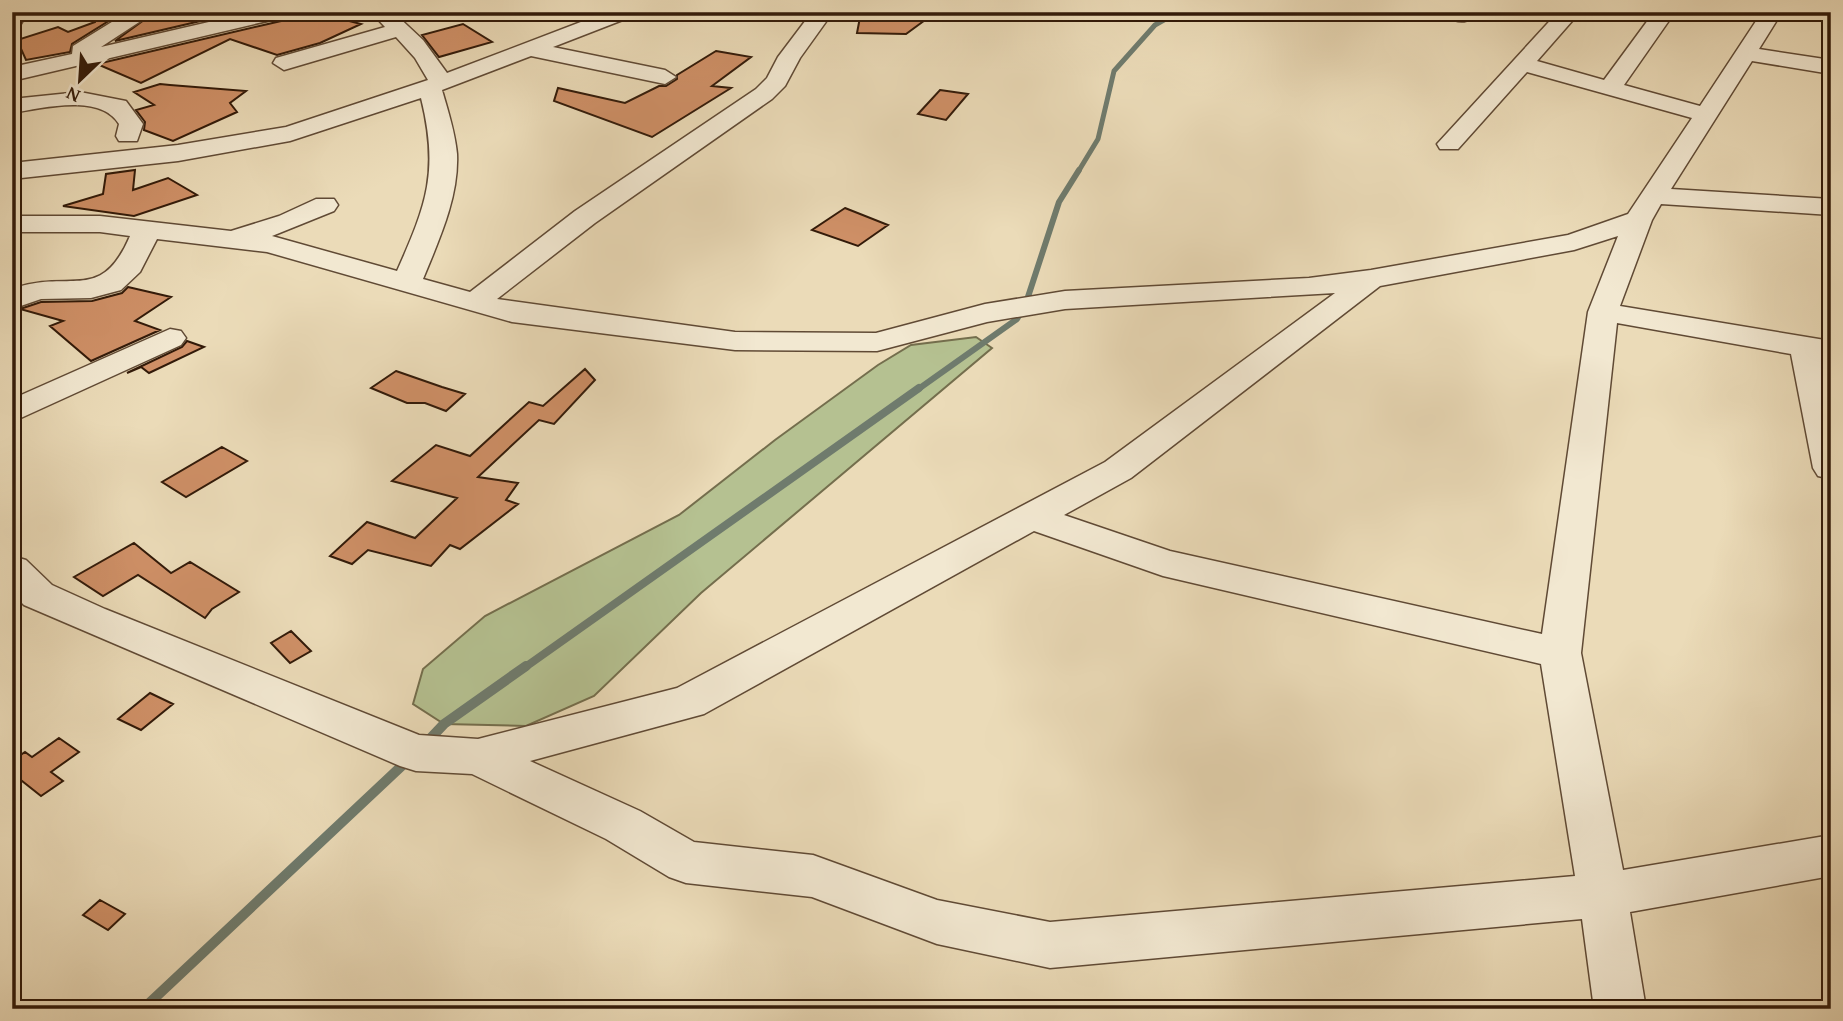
<svg xmlns="http://www.w3.org/2000/svg" width="1843" height="1021" viewBox="0 0 1843 1021" font-family="'Gentium Book Plus',serif">
<rect width="100%" height="100%" fill="#ebdbb8"/>
<filter id="stains"><feTurbulence type="fractalNoise" baseFrequency=".00286" numOctaves="4"/><feColorMatrix values="0 0 0 0 .2 0 0 0 0 .09 0 0 0 0 .02 0 0 0 .5 -.17"/></filter>
<radialGradient id="worn" r=".72"><stop offset=".6" stop-color="#630" stop-opacity="0"/><stop offset="1" stop-color="#630" stop-opacity=".3"/></radialGradient>
<!-- green -->
<path fill="#b5c191" stroke="#746e4d" stroke-width="2" d="M976,337L992,348L701,593L594,696L526,726L444,724L413,704L423,669L485,616L679,515L775,440L878,365L911,345Z"/>
<g fill="none" stroke-linecap="round" stroke-linejoin="round">
<!-- stream-far3 -->
<path stroke="#6f7b6d" stroke-width="5" d="M1078,172L1098,139L1114,71L1155,25L1178,12"/>
<!-- stream-far2 -->
<path stroke="#6f7b6d" stroke-width="6" d="M917,390L1017,319L1025,306L1059,202L1079,170"/>
<!-- stream-far1 -->
<path stroke="#6f7b6d" stroke-width="8" d="M524,668L919,388"/>
<!-- stream -->
<path stroke="#6f7b6d" stroke-width="10" d="M426,743L444,724L526,666
M143,1009L409,759"/>
</g>
<!-- building -->
<path fill="#cf9067" stroke="#321a09" stroke-width="2" d="M96,12H123L72,44L70,52L26,60L17,40L58,27L68,32L95,22Z
M155,12H239L115,41Z
M293,12H314L361,24L320,43L277,55L230,39L141,83L97,64L281,21Z
M861,12H936L906,34L857,33Z
M463,24L492,42L439,57L422,35Z
M716,51L751,57L712,86L731,88L652,137L554,101L558,88L625,103L659,86H666L677,79V75Z
M160,84L170,85L246,91L230,103L237,112L173,141L144,130L145,122L136,110L154,105L134,92Z
M940,90L968,94L946,120L918,114Z
M135,170L133,190L168,178L197,195L134,216L63,206L103,194L106,174Z
M845,208L888,225L858,246L812,230Z
M128,287L171,297L135,321L160,330L91,361L50,326L63,321L20,309L41,302L92,301L122,293Z
M187,341L204,347L149,373L141,367L127,373L182,347Z
M585,369L595,380L554,424L539,420L478,477L518,483L506,500L518,504L460,549L450,545L431,566L368,550L352,564L330,556L367,522L415,538L457,498L392,481L436,445L470,456L529,402L543,406Z
M396,371L442,387L465,394L446,411L425,403H407L371,388Z
M222,447L247,461L186,497L162,482Z
M134,543L171,573L190,562L239,592L212,609L205,618L138,575L103,596L74,577Z
M291,631L311,651L290,663L271,643Z
M150,693L173,704L141,730L118,719Z
M59,738L79,752L51,772L63,781L41,796L12,773V761L25,752L32,757Z
M100,900L125,914L108,930L83,915Z"/>
<g fill="none" stroke-linecap="round" stroke-linejoin="round">
<defs>
<path id="minor" d="M12,12H28L19,27L12,29Z
M128,12L153,13L101,47L252,12H290L280,18L12,81V67L72,54L73,46Z
M371,12H393L423,40L447,73L607,12H636L633,16L553,47L665,70L676,77L665,84L531,56L442,90C448,111 455,132 457,154C459,197 439,240 423,279L470,292L575,211L756,89L767,78L778,57L812,12H833L800,58L785,86L772,99L595,223L497,299L735,332L876,333L985,304L1065,291L1309,278L1371,270L1568,235L1628,214L1692,118L1527,72L1458,149H1440L1437,144L1558,12H1580L1537,61L1604,80L1654,12H1675L1624,85L1700,106L1762,12H1782L1759,49L1831,60V74L1752,61L1671,189L1831,199V215L1661,204L1652,220L1620,306L1831,341V360L1824,359L1831,390V479L1818,476L1813,468L1791,354L1617,323L1581,653L1623,870L1831,835V876L1630,912L1646,1009H1594L1582,919L1050,968L937,944L812,897L686,883L669,877L606,839L472,774L416,771L400,766L24,605L12,593V556L26,560L52,585L105,609L419,735L478,739L677,688L1105,462L1335,293L1065,309L987,322L877,351L735,350L512,322L267,252L157,239L140,272L121,290L91,298L41,299L12,309V289L15,288C71,269 101,304 130,236L100,232H12V216H100L231,231L279,216L316,199H334L338,205L334,211L272,236L397,271C427,204 439,171 421,98L290,141L178,161L12,179V163L178,145L286,127L428,80L415,58L396,37L284,70L273,63L276,58L385,27ZM1618,236L1588,312L1542,634L1170,551L1064,515L1131,478L1380,286L1574,250ZM1034,531L1163,576L1541,664L1575,876L1050,922L937,900L813,855L694,842L640,811L530,761L704,714Z
M1453,12H1476C1470,21 1464,23 1454,20L1451,16Z
M80,92L126,101L143,124L137,141H119L116,136L119,124C100,93 43,108 12,113V99Z
M170,329L181,331L186,338L181,345L12,422V399Z"/>
</defs>
<!-- minor casing -->
<use href="#minor" stroke="#604a35" stroke-width="3"/>
<!-- minor -->
<use href="#minor" fill="#f2e8d1" fill-rule="evenodd"/>
</g>
<!-- margin -->
<rect width="1843" height="1021" fill="none" stroke="#ebdbb8" stroke-width="42"/>
<rect x="14" y="14" width="1815" height="993" fill="none" stroke="#321a09" stroke-width="3.5"/>
<rect x="21" y="21" width="1801" height="979" fill="none" stroke="#321a09" stroke-width="2"/>
<!-- north arrow -->
<g transform="translate(80 80) rotate(205)" stroke="#f2e8d1" stroke-width="5" paint-order="stroke">
<path d="M0-5L12 26L0 18L-12 26Z" fill="#321a09"/>
<text y="-10" font-size="19" font-weight="bold" text-anchor="middle" fill="#321a09">N</text>
</g>
<rect width="100%" height="100%" filter="url(#stains)"/>
<rect width="100%" height="100%" fill="url(#worn)"/>
</svg>
